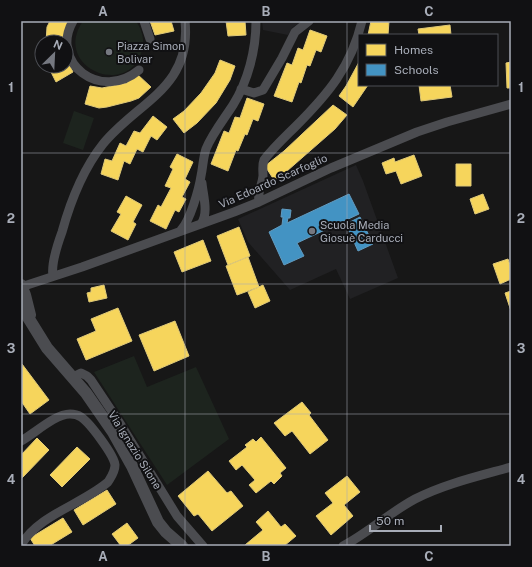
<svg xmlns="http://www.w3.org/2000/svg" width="532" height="567" viewBox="0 0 532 567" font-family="'Public Sans',sans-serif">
<rect width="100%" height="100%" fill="#171717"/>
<!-- built -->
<path fill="#212123" d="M262,21H302L293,27L288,35L263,30Z
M356,165L363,181L398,278L350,299L336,269L290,290L248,242L238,219Z"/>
<!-- green -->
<path fill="#1d241e" d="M83,21H136C142,30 145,40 142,50C129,100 51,67 83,21Z
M74,111L94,118L83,150L63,143Z
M134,356L147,387L196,367L229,439L167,485L94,372Z"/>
<!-- homes -->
<path fill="#f6d55c" stroke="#dfc978" d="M50,21H72L66,42H46L47,27Z
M150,21H171L174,31L155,35Z
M226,21H245L246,35L228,36Z
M371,21H389L388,35H368Z
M450,25L451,35H419L418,29Z
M310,30L327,36L321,52L316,50L310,66L307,65L301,83L299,82L292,102L274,96L287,63L292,65L298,48L303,50Z
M66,44L67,60L73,72L56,82L48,66H66Z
M220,60L235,66L230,80L216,103L197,123L184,133L173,119L184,111L201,93L215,73Z
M359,62V85H368L353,107L339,96L346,86Z
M511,62V88H507L506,63Z
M137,74L151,87L139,98L131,101L107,107L99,108L85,104L90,86L102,88L127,83Z
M419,85H450L452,97L421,101Z
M247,98L264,104L258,121L253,119L247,135L245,134L238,151L236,150L228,171L211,164L224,131L229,133L235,117L240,118Z
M333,105L347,115L335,129L287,171L274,180L265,166L284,151Z
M153,116L167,127L157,140L151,136L143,152L137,149L130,164L124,161L118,180L101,174L105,159L112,161L120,143L126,146L134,131L140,133Z
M177,154L193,162L185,179L190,182L182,197L186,199L179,212L175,210L166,229L150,221L158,205L161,207L171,188L165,186L173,169L170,167Z
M414,155L422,176L401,184L396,171L386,174L382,163L394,158L395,162Z
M456,164H471V186H456Z
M483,194L489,209L475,214L470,199Z
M126,196L142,205L133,222L136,224L128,240L111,231L121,214L117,212Z
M239,227L250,256L228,265L217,236Z
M203,240L211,261L182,272L174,252Z
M248,257L259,287L237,295L226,266Z
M508,259L511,268V279L500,284L493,264Z
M104,285L107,298L89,302L87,293L91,292V288Z
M263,285L270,301L255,308L248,292Z
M511,291V311L505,293Z
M118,308L132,341L86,360L77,339L96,331L91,319Z
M175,321L189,356L154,371L139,335Z
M22,364L49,400L30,414L21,401V365Z
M302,402L311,413L309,415L328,440L310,454L292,431L285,436L274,423Z
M261,437L286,468L280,473L282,476L274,484L271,481L256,493L249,485L255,480L242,465L236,470L229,461L247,447L245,445L253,439L256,442Z
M37,438L49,450L22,478L21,455Z
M77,447L90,459L62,487L50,475Z
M208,471L227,493L231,491L243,506L212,531L198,514L194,516L178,496Z
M347,476L360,492L344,505L353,516L331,535L316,516L333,503L325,493Z
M107,490L116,504L83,525L74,510Z
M268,511L281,527L285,524L296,536L284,546H276L275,545L274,546H246L245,545L263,530L256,522Z
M63,518L72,532L49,546H35L30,538Z
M127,523L138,538L127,546H121L112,534Z"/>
<!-- schools -->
<path fill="#4393c3" stroke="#619bc0" d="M349,194L359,214L297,243L304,256L284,265L269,232L282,225L283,217H281L282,209L291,210L290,218H288L287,223Z
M360,217L373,244L358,251L346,224Z"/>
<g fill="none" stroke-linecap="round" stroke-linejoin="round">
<!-- minor -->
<path stroke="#4b4c50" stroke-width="9" d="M73,21C49,63 101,102 139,70
M144,21L150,39
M241,89L254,93L263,90L282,58L295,32L309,21
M259,202C257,192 262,186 263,176C263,170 262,165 264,160C273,148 285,137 296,126C328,94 351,67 362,21
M201,224C209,213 203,195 202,183
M181,230C190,221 199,189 201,176C203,167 203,158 206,149C212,134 224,119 233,105C248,81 256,50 256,21
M53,276C51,265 58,243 62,232C70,203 84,168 103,144C137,102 192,88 185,21
M21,287L82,267L234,212L259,202L331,168L417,132L447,122L511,104
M73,377L81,373L87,376L91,380L121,425L177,516L203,546
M21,441C34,434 55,414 70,414C74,414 78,415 81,417C90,423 114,455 115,465C115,472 111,477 108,482C81,505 40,514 21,545
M343,546C368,533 389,513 415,499C444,484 479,476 511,467"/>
<!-- tertiary -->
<path stroke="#4b4c50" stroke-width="12" d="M21,285L25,295L30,315
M21,306L47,348L86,393L113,432L132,466L158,522L166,532L182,546"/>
</g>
<!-- grid -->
<path fill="none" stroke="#a8adb8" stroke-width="1" stroke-opacity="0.55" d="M185,21V546M347,21V546M21,153H511M21,284H511M21,414H511"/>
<!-- markers -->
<g fill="#757880" stroke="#111113" stroke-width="1.5">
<circle cx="109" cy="52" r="4"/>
<circle cx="312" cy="231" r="4"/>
</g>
<g text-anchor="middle" stroke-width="4" stroke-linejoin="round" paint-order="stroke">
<!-- poi labels -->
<g font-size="11" fill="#a8adb8" stroke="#111113" text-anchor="start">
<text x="117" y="50">Piazza Simon<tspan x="117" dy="13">Bolivar</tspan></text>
<text x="320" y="229">Scuola Media<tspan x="320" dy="13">Giosuè Carducci</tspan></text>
</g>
<!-- street labels -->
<g font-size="11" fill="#a8adb8" stroke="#111113">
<text transform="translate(273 181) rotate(-24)" y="4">Via Edoardo Scarfoglio</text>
<text transform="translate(135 450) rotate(58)" y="4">Via Ignazio Silone</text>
</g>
</g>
<!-- border -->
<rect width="532" height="567" fill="none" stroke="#111113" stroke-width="44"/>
<!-- legend -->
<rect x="358" y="34" width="140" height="52" fill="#111113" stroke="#4d4f55"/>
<rect x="366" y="44" width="20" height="12" fill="#f6d55c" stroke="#4d4f55"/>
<text x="394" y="54" font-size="12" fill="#a8adb8">Homes</text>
<rect x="366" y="64" width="20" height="12" fill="#4393c3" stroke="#4d4f55"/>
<text x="394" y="74" font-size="12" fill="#a8adb8">Schools</text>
<!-- north arrow -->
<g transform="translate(54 54) rotate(24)"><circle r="19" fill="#111113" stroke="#4d4f55"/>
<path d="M0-3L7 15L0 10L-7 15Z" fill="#757880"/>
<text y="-6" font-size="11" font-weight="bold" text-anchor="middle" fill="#a8adb8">N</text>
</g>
<!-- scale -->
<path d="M370 525v6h71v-6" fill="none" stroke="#a8adb8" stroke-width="2"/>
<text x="376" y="525" font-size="12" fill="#a8adb8" stroke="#111113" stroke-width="3" paint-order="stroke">50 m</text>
<rect x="22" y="22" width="488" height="523" fill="none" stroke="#a8adb8" stroke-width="1.5"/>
<g font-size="13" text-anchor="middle" font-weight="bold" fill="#a8adb8">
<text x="103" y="16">A</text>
<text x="266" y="16">B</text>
<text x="429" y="16">C</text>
<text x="11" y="92">1</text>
<text x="521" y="92">1</text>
<text x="11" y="223">2</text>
<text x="521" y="223">2</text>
<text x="11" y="353">3</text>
<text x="521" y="353">3</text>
<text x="11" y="484">4</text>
<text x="521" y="484">4</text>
<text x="103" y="561">A</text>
<text x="266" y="561">B</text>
<text x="429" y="561">C</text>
</g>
</svg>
